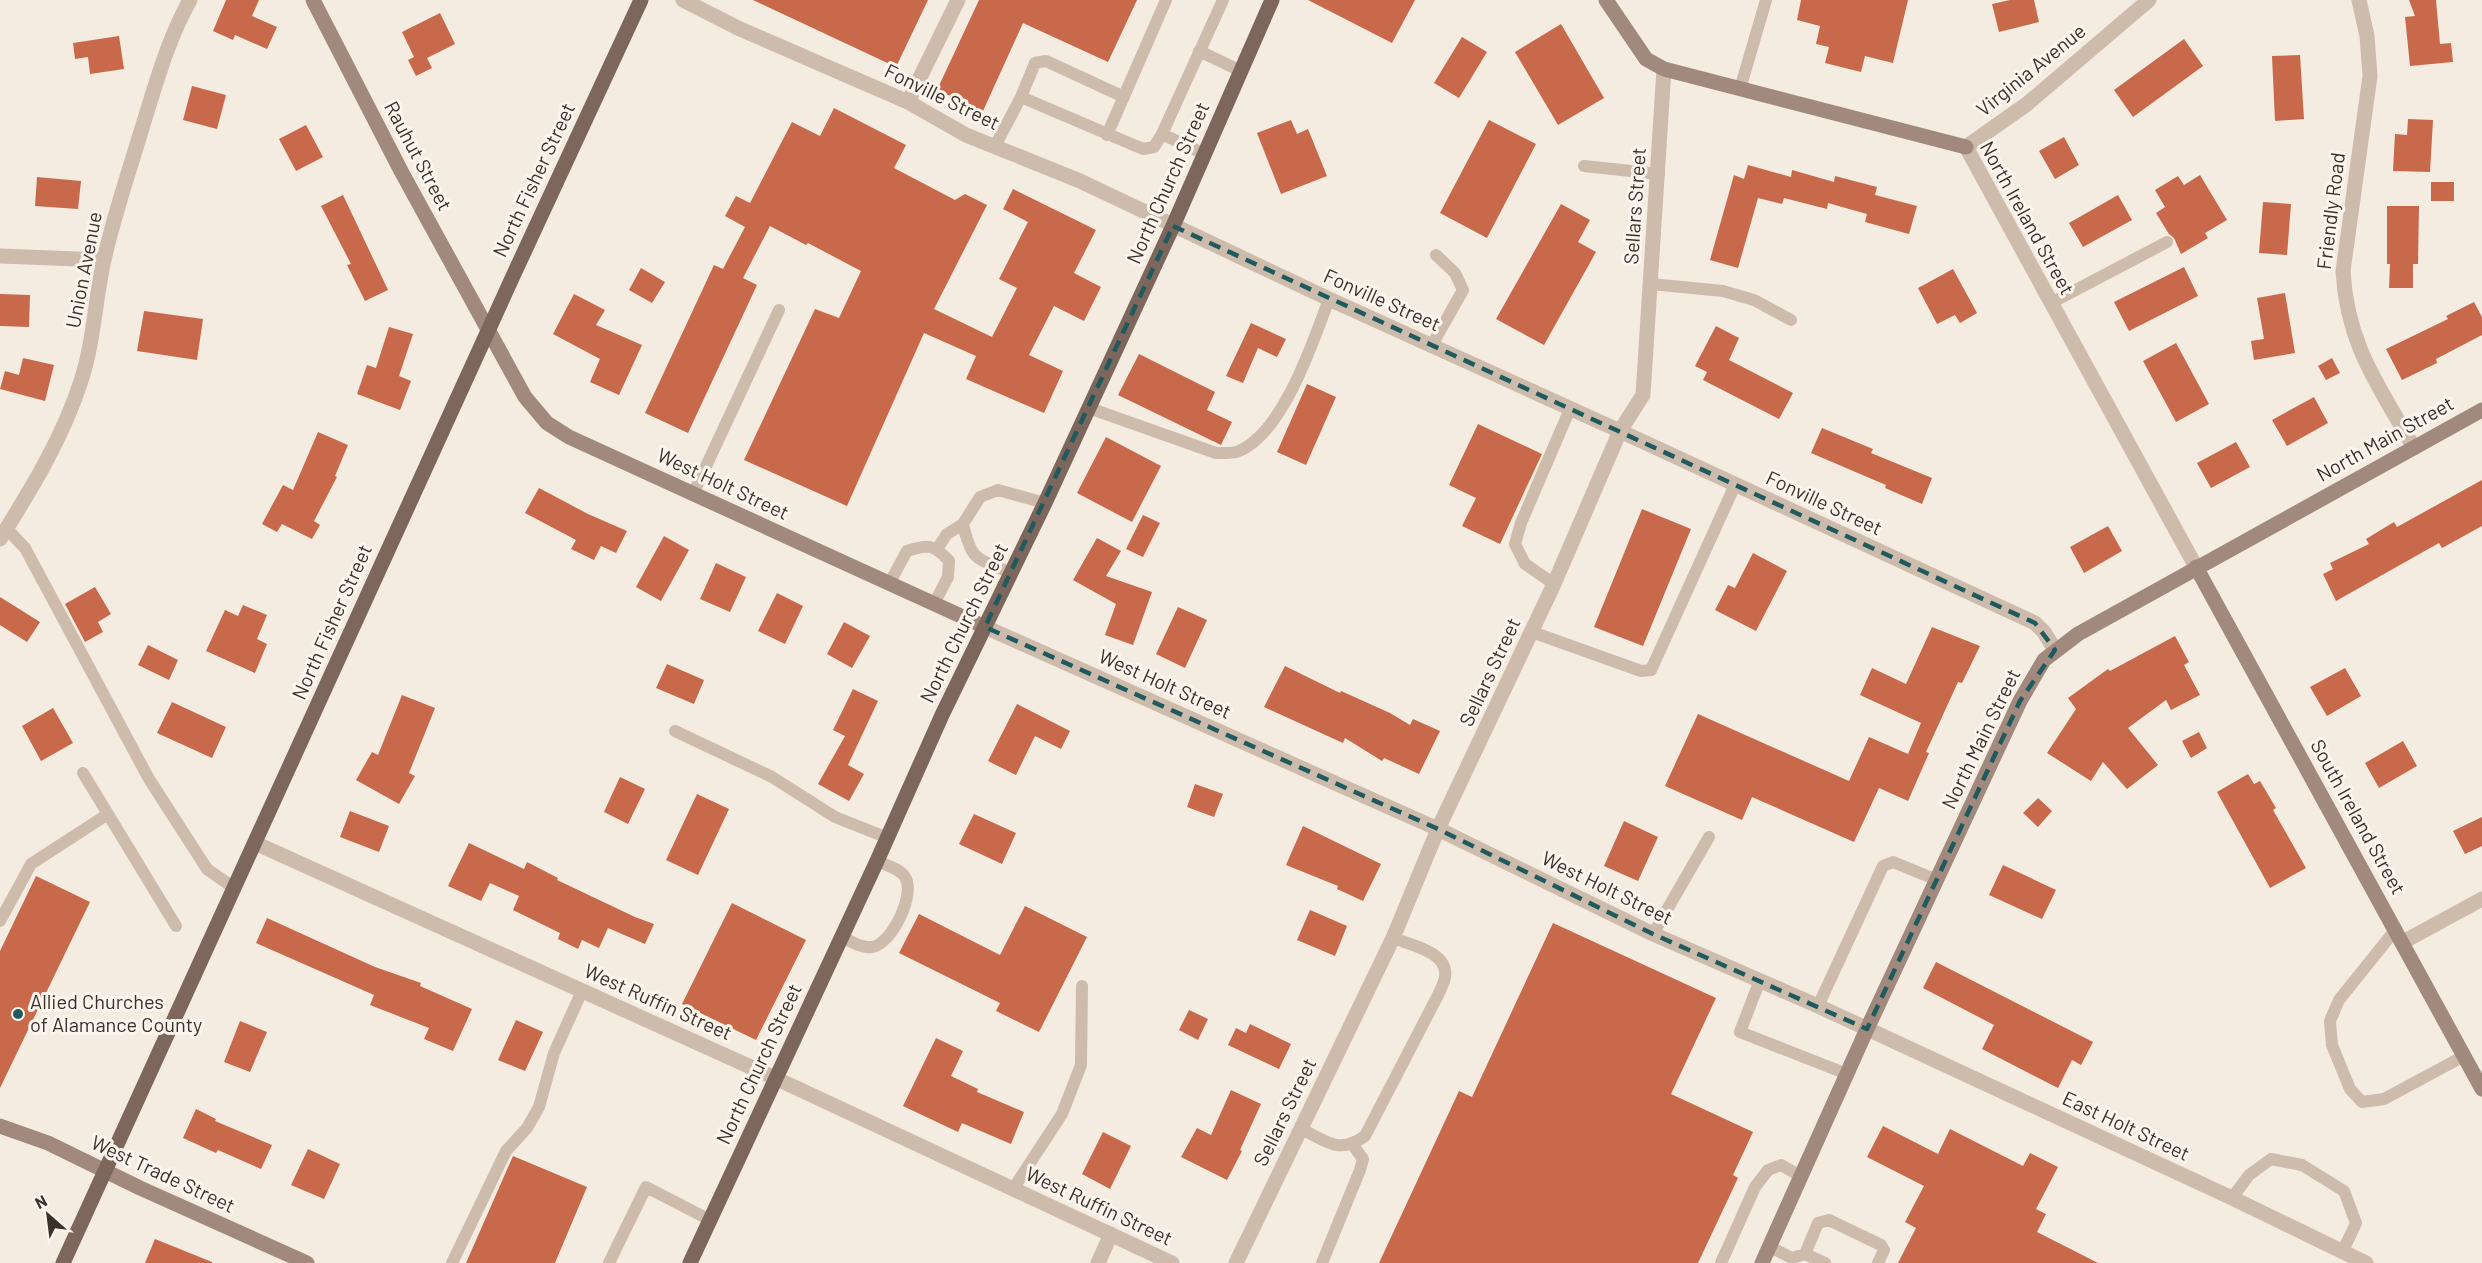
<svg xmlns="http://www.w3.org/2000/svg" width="2482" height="1263" viewBox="0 0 2482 1263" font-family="Barlow,sans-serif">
<rect width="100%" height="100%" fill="#f4ebe1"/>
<!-- building -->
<path fill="#c8694b" d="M226,0H259L252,16L277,27L267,49L235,35L233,40L213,31Z
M753,0H928L896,67Z
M979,0H1137L1108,62L1023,23L983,111L937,90Z
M1308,0H1415L1392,43Z
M1801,0H1908L1893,63L1865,56L1861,72L1825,63L1829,47L1816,44L1820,26L1797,20Z
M2010,0H2034L2039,22L1999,32L1992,4Z
M2409,0H2436L2440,44L2451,43L2453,62L2410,66L2405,17L2415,16Z
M440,13L455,44L427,58L432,68L416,76L408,60L414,57L402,32Z
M1561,24L1604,98L1558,125L1515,52Z
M119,36L124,69L90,74L88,57L75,59L73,43Z
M1462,37L1487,52L1459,98L1434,83Z
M2184,39L2203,66L2133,117L2114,90Z
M2300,55L2304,119L2275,121L2272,56Z
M192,86L226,95L217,129L183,120Z
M834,108L906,145L894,168L955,200L965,194L987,205L934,309L992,337L1017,288L999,279L1028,222L1003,209L1013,189L1096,230L1074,273L1101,287L1084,321L1054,306L1029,355L1063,371L1044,413L966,379L976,356L924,333L847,506L744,460L815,309L839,318L861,271L808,243L806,245L770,226L743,278L757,285L688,433L645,413L714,265L723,269L745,227L725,216L736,196L750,203L792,122L820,136Z
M2408,119L2433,120L2430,172L2393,171L2395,134L2407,135Z
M1291,120L1297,134L1308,129L1327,176L1281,194L1257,133Z
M1489,120L1536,144L1487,238L1440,213Z
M306,125L323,157L296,171L279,139Z
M2064,137L2079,165L2055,179L2039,151Z
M1748,165L1791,177L1792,170L1834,182L1835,176L1877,187L1875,195L1917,206L1909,234L1865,222L1867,214L1828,203L1827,209L1784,198L1782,204L1758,198L1738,268L1710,260L1734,175L1744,179Z
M2200,175L2227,220L2205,233L2208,238L2181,254L2174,238L2169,234L2156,213L2165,207L2155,190L2178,176L2184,185Z
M37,177L81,181L78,209L35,206Z
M2431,182H2454V201H2431Z
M343,195L388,290L365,301L347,265L351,264L321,206Z
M2118,195L2132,220L2083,247L2069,223Z
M2263,202L2291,204L2287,255L2259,253Z
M1561,204L1590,220L1578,242L1596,252L1544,345L1496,319Z
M2387,206H2419L2418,264H2413V288H2389L2390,264H2387Z
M2184,267L2198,296L2129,331L2114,302Z
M641,268L665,282L652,303L629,290Z
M1953,269L1977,313L1960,323L1955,315L1937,324L1918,288Z
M2285,293L2295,353L2254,360L2251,341L2264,339L2257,298Z
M0,294L30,295L29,327L0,326Z
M574,294L605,310L596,325L642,345L619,395L590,382L600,359L553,334Z
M2474,302L2482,317V335L2436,359L2437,363L2402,380L2386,349L2448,319L2446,316Z
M144,311L203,319L197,360L137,351Z
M1251,323L1286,339L1277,357L1258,348L1243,383L1226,376Z
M1716,326L1739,338L1729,360L1793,393L1779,419L1703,380L1707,372L1695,366Z
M389,327L413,334L399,376L411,381L400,410L357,394L367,365L376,368Z
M2176,343L2209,404L2176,422L2143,361Z
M1139,354L1215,392L1207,410L1232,422L1221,445L1118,395Z
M23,358L54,365L45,401L0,389L5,371L19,375Z
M2332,358L2340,373L2326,380L2318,366Z
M1307,384L1336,397L1306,465L1277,452Z
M2314,397L2328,423L2287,446L2272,420Z
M1478,424L1542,454L1500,544L1462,526L1476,498L1449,485Z
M1822,428L1873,449L1871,453L1932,478L1922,504L1885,488L1886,485L1811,453Z
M318,432L348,445L335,476L337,477L314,521L320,525L312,539L282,524L277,532L262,524L283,485L293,490Z
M1106,437L1161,466L1132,522L1077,493Z
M2236,442L2250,467L2211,488L2197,463Z
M2482,480V526L2442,548L2439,543L2336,601L2323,574L2333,569L2330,563L2369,544L2366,539L2394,522L2397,527Z
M539,488L588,514L627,531L616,553L601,546L594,560L571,549L576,540L525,513Z
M1642,509L1691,529L1643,646L1594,627Z
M1143,515L1160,523L1143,557L1126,549Z
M2108,526L2122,551L2084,573L2070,547Z
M664,536L689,550L661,601L636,587Z
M1097,538L1121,551L1106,576L1152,592L1133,645L1105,635L1116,604L1073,580Z
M1753,553L1787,571L1756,631L1715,610L1728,585L1735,588Z
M716,563L746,577L730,612L700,599Z
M95,587L111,614L98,622L103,632L85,642L65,604Z
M777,593L803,606L785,644L758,631Z
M0,597L40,622L27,642L0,625Z
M243,605L267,615L257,639L267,644L255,673L206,651L225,610L238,616Z
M1178,607L1207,620L1185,668L1156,654Z
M844,622L870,636L852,668L827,654Z
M1932,627L1980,646L1962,683L1958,682L1926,752L1929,753L1908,801L1879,788L1854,842L1752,797L1742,820L1665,786L1698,714L1849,781L1869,737L1908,754L1921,723L1860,695L1872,668L1906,684Z
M2175,636L2189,662L2184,665L2200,695L2171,710L2166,700L2128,728L2158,765L2127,789L2103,762L2091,781L2047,753L2076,709L2068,698L2108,669L2110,671Z
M148,645L178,660L169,680L138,665Z
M667,664L704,680L694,704L656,688Z
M1285,666L1340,693L1341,691L1390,713L1410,725L1413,719L1440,731L1419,774L1384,758L1382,761L1345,738L1343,743L1264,707Z
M2345,668L2361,696L2327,716L2310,687Z
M853,689L878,701L848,765L864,774L849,801L818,784L845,736L833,730Z
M402,695L435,708L409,773L415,776L399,804L356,780L372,752L378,755Z
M172,702L226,727L212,758L157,733Z
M1017,704L1070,731L1061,749L1035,736L1016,775L988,761Z
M53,708L73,743L41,761L22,726Z
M2199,732L2207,748L2191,758L2182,741Z
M2403,741L2417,766L2379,788L2365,763Z
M2248,774L2254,784L2260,781L2276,808L2273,810L2306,868L2270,888L2217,792Z
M620,777L645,789L628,824L604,812Z
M1195,784L1223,794L1214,817L1187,807Z
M697,794L729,809L698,875L666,860Z
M2038,798L2052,811L2038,827L2023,813Z
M350,811L389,826L379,852L340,837Z
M974,814L1016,833L1002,864L959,844Z
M2482,817V846L2465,854L2453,831Z
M1624,821L1658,837L1638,881L1604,866Z
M1303,826L1381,864L1363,901L1337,889L1338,886L1286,865Z
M469,843L524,869L527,862L558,878L557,880L635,917L654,924L645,944L608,928L599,948L582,940L578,949L558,939L560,933L513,910L519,896L490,883L481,901L448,886Z
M2003,865L2056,890L2042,919L1989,895Z
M36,876L90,902L0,1088V951Z
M732,903L806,940L756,1040L682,1004Z
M1025,906L1087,937L1039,1032L996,1011L1000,1003L899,953L919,914L1000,955Z
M1310,910L1347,926L1335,956L1297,940Z
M267,918L375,967L421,983L420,986L472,1009L453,1051L424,1039L429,1028L370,1005L374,995L256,943Z
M1553,923L1716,998L1671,1094L1753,1132L1733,1175L1738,1178L1698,1263H1379L1459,1091L1472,1097Z
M1936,962L2093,1042L2081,1065L2072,1060L2058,1088L1982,1049L1994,1025L1923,988Z
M1189,1010L1208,1019L1198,1040L1179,1030Z
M516,1020L543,1032L525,1071L498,1060Z
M240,1021L267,1032L250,1072L224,1062Z
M1250,1024L1291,1044L1279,1069L1228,1045L1236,1028L1246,1033Z
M936,1038L963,1051L951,1076L978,1089L977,1092L1024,1112L1011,1144L962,1123L958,1132L903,1106Z
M1231,1090L1261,1104L1240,1150L1242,1151L1227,1180L1181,1157L1197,1128L1211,1135Z
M196,1109L216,1119L215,1121L272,1145L261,1169L218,1150L216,1153L183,1138Z
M1883,1126L1938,1154L1950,1129L2023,1166L2030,1153L2058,1167L2036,1209L2046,1214L2037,1232L2098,1263H1898L1916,1228L1905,1222L1924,1186L1867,1157Z
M1103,1132L1131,1146L1110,1189L1082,1174Z
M308,1149L340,1164L324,1199L291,1185Z
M513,1156L587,1187L555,1263H466Z
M155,1239L212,1262V1263H145Z"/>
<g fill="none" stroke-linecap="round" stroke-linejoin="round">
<!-- lane -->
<path stroke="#cdbbac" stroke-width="12" d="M1199,51L1241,71
M1740,89L1766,0
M1124,97L1046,61L1035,63L1021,97L1143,149L1154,147L1162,134L1223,0
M1162,134L1204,154
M1107,135L1166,0
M995,146L1021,97
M1584,166L1659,174
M1651,284L1723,291L1754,300L1791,320
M2051,303L2167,242
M1432,345L1463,290L1455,273L1436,255
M1089,408L1216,453C1223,453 1233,454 1239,451C1283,433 1313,342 1329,299
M693,494L779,310
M6,528L25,548L149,779L207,869L234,888
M937,549L947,534L963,524
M1011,573C976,557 972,563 963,524L980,497L998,490L1045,503
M889,584L907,551C928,544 934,544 949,561L948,577L934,604
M1554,584L1525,564L1515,544L1521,523L1570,409
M1532,632L1641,671L1651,670L1735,485
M675,731L772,777L835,817L888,838
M83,773L176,926
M0,921L31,864L108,814
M2396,929L2339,1000L2330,1021L2332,1045L2350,1089L2362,1102L2384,1099L2464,1056
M1653,934L1709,837
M842,937C851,941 862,949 872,947C892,944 916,894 905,877C900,869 886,865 877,861
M1760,980L1740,1032L1847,1074
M1818,1006L1883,866L1893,862L1937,880
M1301,1129C1327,1141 1338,1155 1365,1136L1436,999C1439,993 1444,984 1445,977C1449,952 1411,945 1393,938
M1013,1189L1062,1114L1081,1065L1082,986
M2232,1198L2249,1175L2271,1159L2302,1165L2344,1191L2356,1223L2342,1253
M1770,1247L1792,1258L1805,1254
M452,1263L506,1151L527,1128L539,1107L554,1053L582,991
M609,1263L646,1187L710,1220
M1322,1263L1360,1170L1363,1159L1353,1145
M1721,1263L1755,1187L1768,1170L1781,1165L1802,1177
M1825,1263L1805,1254L1818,1223L1829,1220L1881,1245L1884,1250L1878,1263"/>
<!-- street -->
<path stroke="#cdbbac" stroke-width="15" d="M683,0L738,28L908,102L966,135L1080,181L1329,299L1620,431L2035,623L2044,632L2055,650
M2149,0L2027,104L1966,147L2196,567
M2359,0L2367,36L2370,76L2343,271C2347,345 2379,386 2414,448
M908,102L958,0
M0,256L104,260
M0,539C32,488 63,437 81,381C94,341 95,300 104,260C114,215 129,172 142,128C156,84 167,41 190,0
M985,627L1438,829L1653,934L1818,1006L2232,1198L2366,1263
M255,843L775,1078L1172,1263
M2403,942L2482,899
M1098,1263L1111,1234
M1236,1263L1393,938L1438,829L1554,584L1620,431L1643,395L1664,69"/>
<!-- secondary -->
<path stroke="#a18a7d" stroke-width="15" d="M313,0L401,171L525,397L547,423L569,437L985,627
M1606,0L1646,59L1664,69L1966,147
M2196,567L2482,1089
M0,1126L48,1143L140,1188L307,1263
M1762,1263L1867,1029L2020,701L2044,660L2078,634L2482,410"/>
<!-- primary -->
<path stroke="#7d675c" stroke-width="15" d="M63,1263L513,276L641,0
M690,1263L877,861L942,715L1045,503L1173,226L1272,0"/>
</g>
<!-- marked area -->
<path fill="none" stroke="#1f5a5e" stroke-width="4.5" stroke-dasharray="12 8" stroke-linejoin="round" d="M1173,226L2035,623L2055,650L2020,701L1867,1029L1653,934L1438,829L985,627Z"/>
<!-- markers -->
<circle fill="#1f5a5e" stroke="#fbf5ee" stroke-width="2" cx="18" cy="1014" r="6"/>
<g text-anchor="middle" stroke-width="6" stroke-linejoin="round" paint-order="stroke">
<!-- street labels -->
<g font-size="20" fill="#3b302b" stroke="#fbf5ee">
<text transform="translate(2031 70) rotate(-39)" y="7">Virginia Avenue</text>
<text transform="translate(942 97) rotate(26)" y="7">Fonville Street</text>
<text transform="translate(418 156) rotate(62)" y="7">Rauhut Street</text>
<text transform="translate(534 180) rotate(-65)" y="7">North Fisher Street</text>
<text transform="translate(1168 183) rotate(-66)" y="7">North Church Street</text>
<text transform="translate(1635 206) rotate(-86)" y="7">Sellars Street</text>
<text transform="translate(2331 211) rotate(-83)" y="7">Friendly Road</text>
<text transform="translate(2027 218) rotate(61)" y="7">North Ireland Street</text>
<text transform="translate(84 270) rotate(-79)" y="7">Union Avenue</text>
<text transform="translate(1382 300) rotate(24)" y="7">Fonville Street</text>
<text transform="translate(2385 439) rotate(-29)" y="7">North Main Street</text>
<text transform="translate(723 484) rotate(25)" y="7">West Holt Street</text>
<text transform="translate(1824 503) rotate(25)" y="7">Fonville Street</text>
<text transform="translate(332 622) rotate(-66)" y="7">North Fisher Street</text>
<text transform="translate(964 623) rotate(-64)" y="7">North Church Street</text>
<text transform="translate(1490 672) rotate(-65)" y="7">Sellars Street</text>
<text transform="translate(1165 684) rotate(24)" y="7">West Holt Street</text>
<text transform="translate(1981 739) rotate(-64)" y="7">North Main Street</text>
<text transform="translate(2358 817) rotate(61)" y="7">South Ireland Street</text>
<text transform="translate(1607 888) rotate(26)" y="7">West Holt Street</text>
<text transform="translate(658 1002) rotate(24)" y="7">West Ruffin Street</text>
<text transform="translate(759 1064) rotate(-65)" y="7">North Church Street</text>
<text transform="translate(1285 1112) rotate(-64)" y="7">Sellars Street</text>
<text transform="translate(2126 1126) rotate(25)" y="7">East Holt Street</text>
<text transform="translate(163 1174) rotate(25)" y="7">West Trade Street</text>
<text transform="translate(1099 1206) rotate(25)" y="7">West Ruffin Street</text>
</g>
<!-- poi labels -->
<g font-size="20" fill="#3b302b" stroke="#fbf5ee" text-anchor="start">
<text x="30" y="1009">Allied Churches<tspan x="30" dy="23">of Alamance County</tspan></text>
</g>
</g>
<!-- north arrow -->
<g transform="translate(48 1215) rotate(332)" stroke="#fbf5ee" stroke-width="4.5" paint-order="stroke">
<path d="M0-4.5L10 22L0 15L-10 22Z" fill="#3b302b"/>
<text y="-9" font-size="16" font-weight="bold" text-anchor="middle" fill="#3b302b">N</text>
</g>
</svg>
